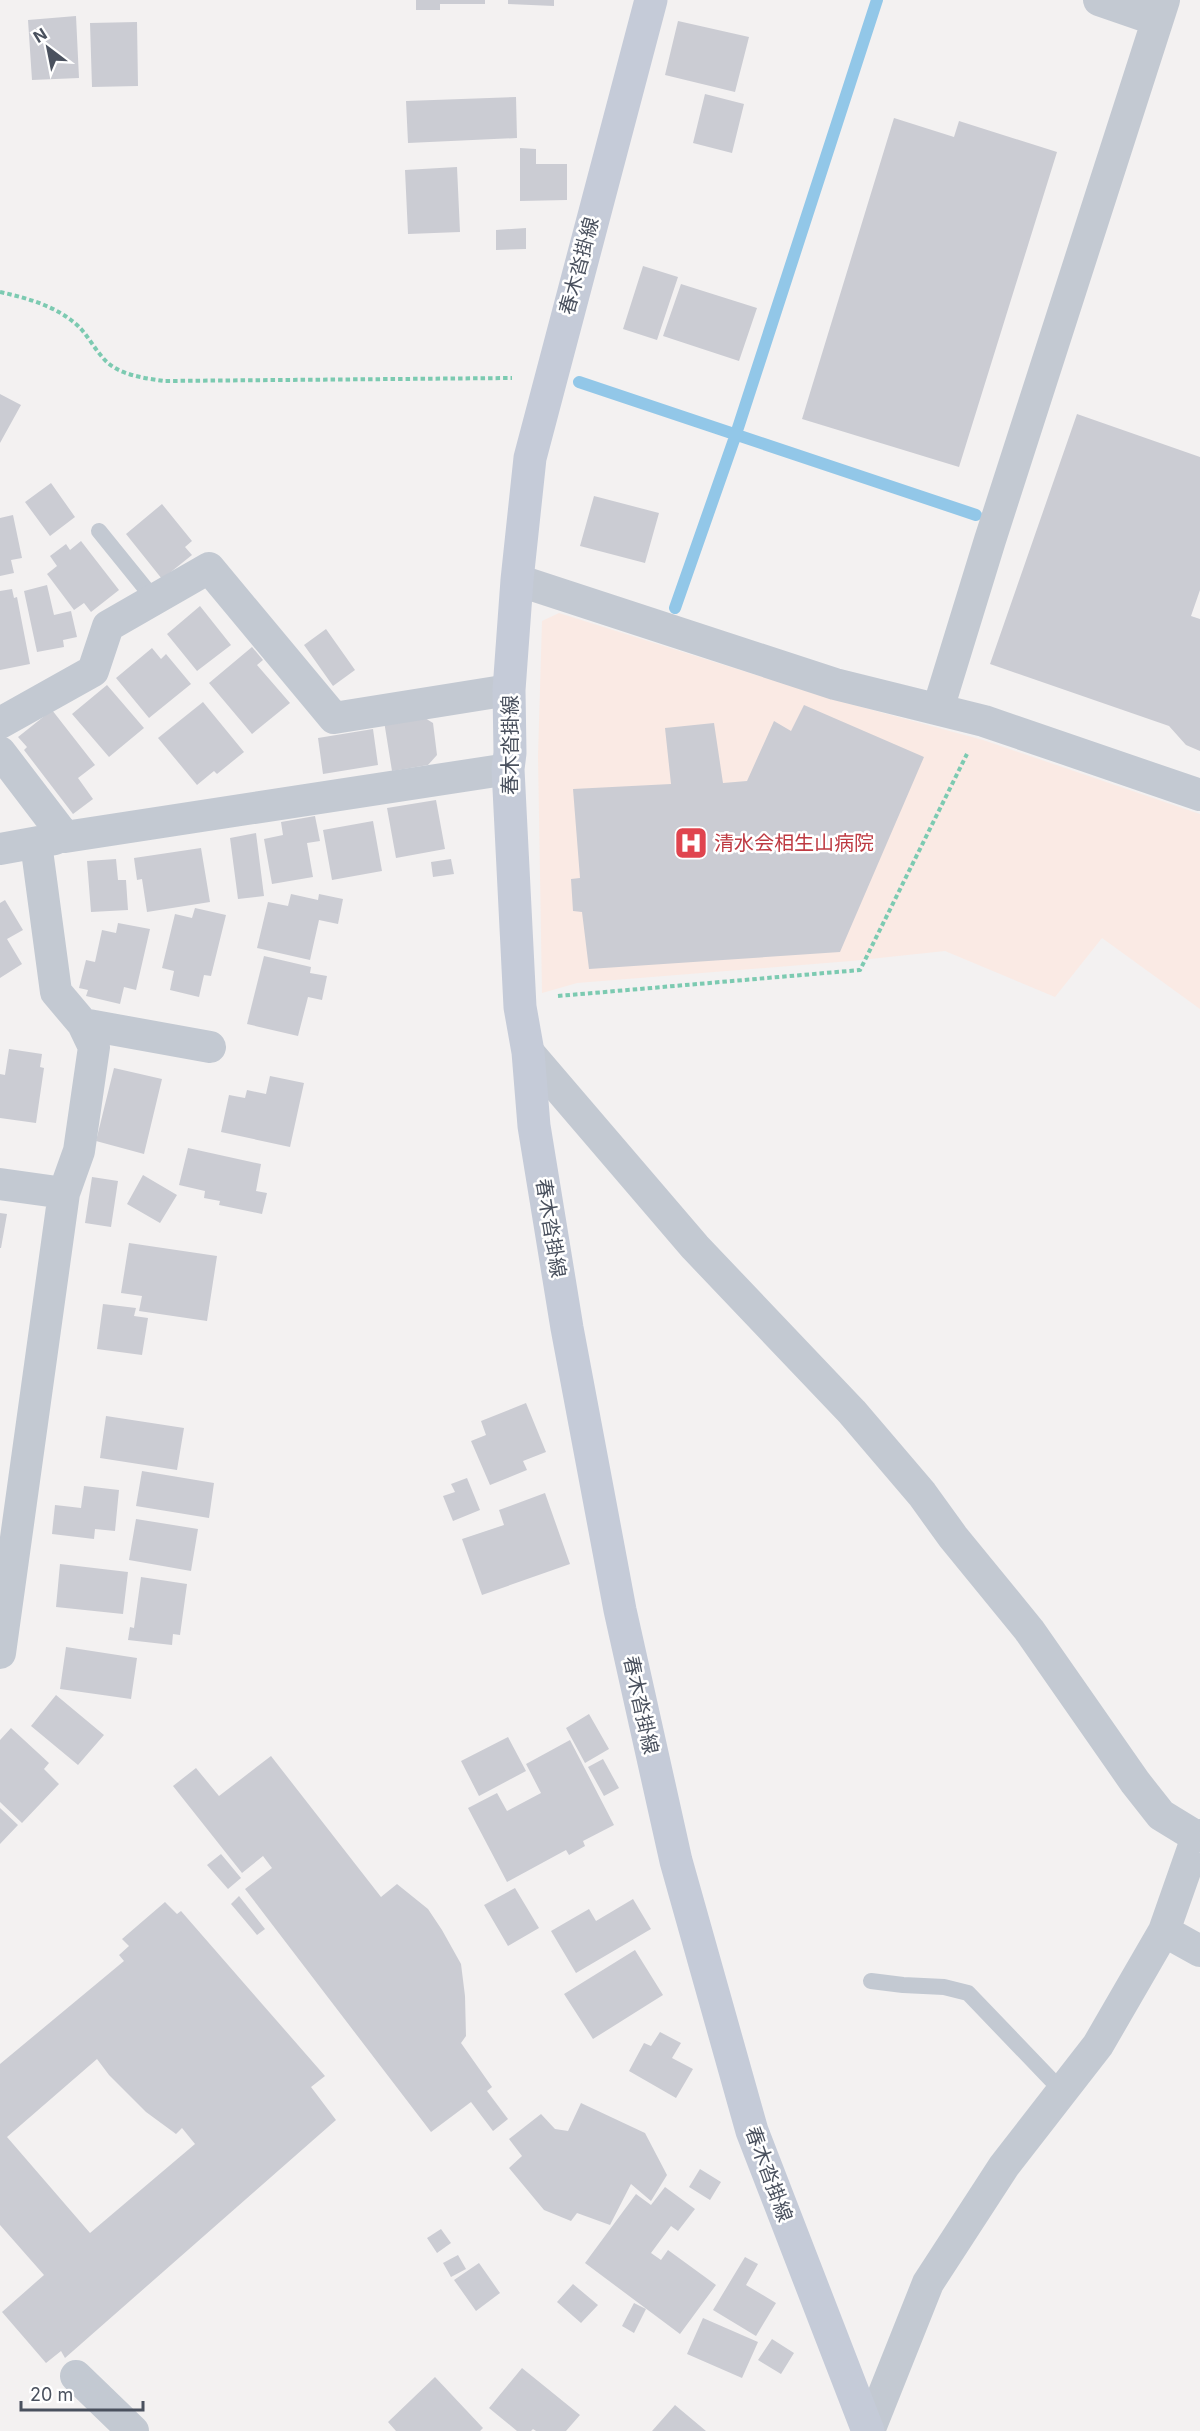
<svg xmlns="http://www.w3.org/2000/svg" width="1200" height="2431" viewBox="0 0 1200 2431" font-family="Inter,'Noto Sans JP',sans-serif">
<rect width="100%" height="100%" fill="#f3f1f1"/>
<!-- medical -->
<path fill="#faeae4" d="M559,613L839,701L983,740L1200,814V1009L1102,938L1055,997L945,951L851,961L577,983L542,993L538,756L542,621Z"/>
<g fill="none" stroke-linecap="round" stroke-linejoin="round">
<!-- stream -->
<path stroke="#92c7e8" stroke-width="12" d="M579,382L976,515
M675,608L736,434L877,0"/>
</g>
<!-- building -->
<path fill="#cbccd3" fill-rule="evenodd" d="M416,0H485V4H440V10H416Z
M508,0H554V6L508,4Z
M76,16L79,78L32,80L28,20Z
M678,21L749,37L735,92L665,75Z
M137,22L138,86L92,87L90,23Z
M705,94L744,104L732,153L693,143Z
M516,97L517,138L408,143L406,101Z
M894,118L954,137L959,121L1057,152L959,467L802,419Z
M520,148L536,149V164H567V200L520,201Z
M457,167L460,232L408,234L405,170Z
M526,228V249L496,250V230Z
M643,266L678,277L657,340L623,329Z
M681,284L757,308L739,361L663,336Z
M0,394L21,405L0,443Z
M1077,414L1200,457V590L1191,616L1200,619V751L1186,745L1169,726L990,664Z
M51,483L75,517L50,536L25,502Z
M594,496L659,513L645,563L580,546Z
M162,504L192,541L185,547L192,555L162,579L126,534Z
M13,515L22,558L11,560L14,573L0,576V518Z
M81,541L119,590L91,612L84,603L74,610L47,574L57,566L50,556L66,544L70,550Z
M47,585L54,615L71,611L77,637L63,640L64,647L37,652L24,591Z
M12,589L14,598L17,597L30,664L0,670V591Z
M200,606L231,645L197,671L167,634Z
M326,629L355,670L333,686L304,645Z
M252,647L263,660L257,665L290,703L252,734L209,683Z
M152,648L161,659L166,654L191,684L149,718L116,678Z
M107,685L144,728L109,757L72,714Z
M203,702L244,752L217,774L214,771L197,785L158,738Z
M804,705L924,757L840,952L589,969L582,912L573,911L571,879L580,878L573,789L671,784L665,728L714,723L723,783L747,781L774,721L791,731Z
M52,710L95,765L78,778L93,799L73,814L24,750L27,747L18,737Z
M420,715L433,723L437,755L428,765L392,771L384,721Z
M373,729L378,765L323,774L318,738Z
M436,800L445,849L396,858L387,808Z
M315,816L320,841L307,843L313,877L272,884L264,839L283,835L281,822Z
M373,821L382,871L332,880L323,830Z
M256,833L264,896L238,899L230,838Z
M201,848L210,902L147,912L142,879L137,880L134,858Z
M116,859L118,880H126L128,910L91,912L87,861Z
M451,859L454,874L433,877L431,862Z
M291,894L318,900L319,894L343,899L338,924L319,920L310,960L257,948L268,902L288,906Z
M5,900L23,930L7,939L22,964L0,978V903Z
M195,908L226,915L211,976L204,975L199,997L170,990L174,971L162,968L175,914L192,918Z
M118,923L150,929L136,990L124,987L120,1004L86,996L88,990L79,988L86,960L95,962L102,930L116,933Z
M264,956L311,967L310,973L327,976L322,1000L308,997L298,1036L247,1024Z
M9,1049L42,1054L40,1067L44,1068L36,1123L0,1118V1074L5,1075Z
M114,1068L162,1079L144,1154L96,1141Z
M270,1076L304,1083L290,1147L221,1132L229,1095L245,1098L247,1090L266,1094Z
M188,1148L261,1164L256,1191L267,1193L262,1214L219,1205L220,1201L204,1198L205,1191L179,1185Z
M143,1175L177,1195L160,1223L127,1204Z
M92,1177L118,1181L111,1227L85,1223Z
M0,1213L7,1214L1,1248H0Z
M129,1243L217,1256L207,1321L139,1311L142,1296L121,1293Z
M103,1304L136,1308L134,1316L148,1318L142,1355L97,1349Z
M526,1403L546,1452L523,1461L527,1470L490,1485L471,1441L486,1435L481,1421Z
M106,1416L184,1428L177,1470L100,1458Z
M142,1471L214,1483L209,1518L136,1506Z
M467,1478L480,1510L453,1521L443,1496L455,1492L451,1484Z
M84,1486L119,1490L115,1531L95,1529L94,1539L52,1534L55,1505L81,1508Z
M545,1493L570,1564L482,1595L462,1539L504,1525L499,1510Z
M136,1519L198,1529L191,1571L129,1560Z
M60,1564L128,1572L123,1614L56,1607Z
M141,1577L187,1584L180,1635L173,1634L172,1645L128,1640L130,1627L134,1628Z
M66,1647L137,1658L131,1699L60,1689Z
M56,1695L104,1735L78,1765L31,1726Z
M589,1714L609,1749L585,1763L566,1728Z
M11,1728L49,1763L44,1769L59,1784L22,1823L0,1802V1740Z
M508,1737L526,1771L479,1796L461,1761Z
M570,1740L614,1825L583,1841L585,1846L569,1855L566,1850L507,1882L468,1808L497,1793L507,1811L541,1793L526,1764Z
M271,1756L381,1897L397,1884L428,1909L442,1930L461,1964L465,1996L466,2036L461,2043L492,2087L487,2091L508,2119L493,2131L471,2102L431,2132L245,1889L272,1868L263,1856L242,1873L173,1786L196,1768L219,1796Z
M603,1759L619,1788L604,1796L588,1767Z
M0,1808L18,1825L0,1844Z
M221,1854L241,1878L228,1889L207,1865Z
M515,1888L539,1928L508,1946L484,1905Z
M239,1896L265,1929L257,1935L231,1904Z
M633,1899L651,1929L576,1973L551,1931L589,1909L596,1921Z
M165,1902L177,1914L181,1911L325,2076L311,2087L336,2120L65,2358L61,2351L46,2363L2,2312L44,2275L0,2225V2064L124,1961L119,1955L129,1946L122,1939ZM97,2059L109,2075L146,2112L176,2134L182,2128L195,2144L90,2233L7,2137Z
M635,1950L663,1995L593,2039L564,1994Z
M660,2032L681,2043L672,2058L693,2069L676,2098L629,2071L644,2043L651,2046Z
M581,2103L645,2133L667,2175L651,2201L631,2184L610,2225L577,2213L571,2221L544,2210L509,2168L522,2156L509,2139L541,2114L555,2129L568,2131Z
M700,2169L721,2182L710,2200L689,2187Z
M665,2187L695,2209L678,2231L671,2226L651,2253L661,2260L668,2250L716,2285L680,2334L585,2263L636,2194L651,2205Z
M441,2229L451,2243L437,2253L427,2238Z
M458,2255L466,2269L451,2277L443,2263Z
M745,2257L758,2264L746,2285L776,2303L756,2336L713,2310Z
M479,2263L500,2293L476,2311L454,2280Z
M573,2284L598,2305L581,2323L557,2302Z
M634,2303L646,2309L634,2333L622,2326Z
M703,2318L758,2342L742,2378L687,2354Z
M772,2339L794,2353L781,2374L758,2360Z
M522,2368L580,2415L566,2431H536L533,2429L531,2431H517L489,2408Z
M435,2377L483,2428L480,2431H396L388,2422Z
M675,2405L706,2431H652Z"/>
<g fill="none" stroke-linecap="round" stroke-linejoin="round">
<!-- path -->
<path stroke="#7ccab1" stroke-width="4" stroke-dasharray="4.5 3" stroke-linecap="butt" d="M0,292C27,298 56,306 77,325C87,334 94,348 103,358C117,375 144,378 164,381L512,378
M558,996L860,970L967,754"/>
<!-- lane -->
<path stroke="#c3c9d2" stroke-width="16" d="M99,531L154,599
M871,1981L903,1985L944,1987L968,1993L1061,2090"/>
<!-- street -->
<path stroke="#c3c9d2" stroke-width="32" d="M1099,0L1157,20
M517,580L835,684L984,721L1200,795
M938,709L990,540L1164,0
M0,723L93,671L108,626L209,568L334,718L509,690
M0,752L65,837L508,769
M36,843L56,992L83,1024L94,1047L79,1151L64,1193
M0,849L55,839
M83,1024L210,1047
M528,1052L695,1247L852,1412L922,1494L953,1537L1029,1630L1135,1782L1161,1815L1197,1837
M0,1184L64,1193L0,1653
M1164,1931L1200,1951
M76,2376L133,2431
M869,2431L928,2283L1004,2166L1098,2045L1164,1931L1197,1837L1200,1835"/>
<!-- secondary -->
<path stroke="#c5cbd8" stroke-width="33" d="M651,0L530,458L517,580L509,690L510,753L508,769L520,1007L528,1052L534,1126L567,1328L620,1610L676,1861L752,2131L868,2431"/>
</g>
<!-- icons -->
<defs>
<symbol id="hospital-square" viewBox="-11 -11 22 22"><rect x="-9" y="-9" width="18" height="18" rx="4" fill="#e0444e" stroke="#fff"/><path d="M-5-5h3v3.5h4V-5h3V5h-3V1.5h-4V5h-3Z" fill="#fff"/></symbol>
</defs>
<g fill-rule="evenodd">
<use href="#hospital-square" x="672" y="824" width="38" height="38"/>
</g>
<g text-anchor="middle" stroke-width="5" stroke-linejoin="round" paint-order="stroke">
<!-- street labels -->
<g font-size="20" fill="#4a515e" stroke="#fff">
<text transform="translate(579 266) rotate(-75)" y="7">春木沓掛線</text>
<text transform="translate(510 745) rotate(-90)" y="7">春木沓掛線</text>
<text transform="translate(551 1228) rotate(81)" y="7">春木沓掛線</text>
<text transform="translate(641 1705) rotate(78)" y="7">春木沓掛線</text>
<text transform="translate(769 2174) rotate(70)" y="7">春木沓掛線</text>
</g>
<!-- health labels -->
<g font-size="20" fill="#be3a42" stroke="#fff" text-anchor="start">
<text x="714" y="850">清水会相生山病院</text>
</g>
</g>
<!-- north arrow -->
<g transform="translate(48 48) rotate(328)" stroke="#ffffff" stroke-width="4.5" paint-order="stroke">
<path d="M0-4.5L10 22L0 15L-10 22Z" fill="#4a515e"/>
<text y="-9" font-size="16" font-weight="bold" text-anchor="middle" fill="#4a515e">N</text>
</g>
<!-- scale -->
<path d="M21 2401v9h122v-9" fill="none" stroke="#4a515e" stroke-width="3"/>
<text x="30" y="2401" font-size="18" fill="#4a515e" stroke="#ffffff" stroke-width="4.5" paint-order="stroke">20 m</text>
</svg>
